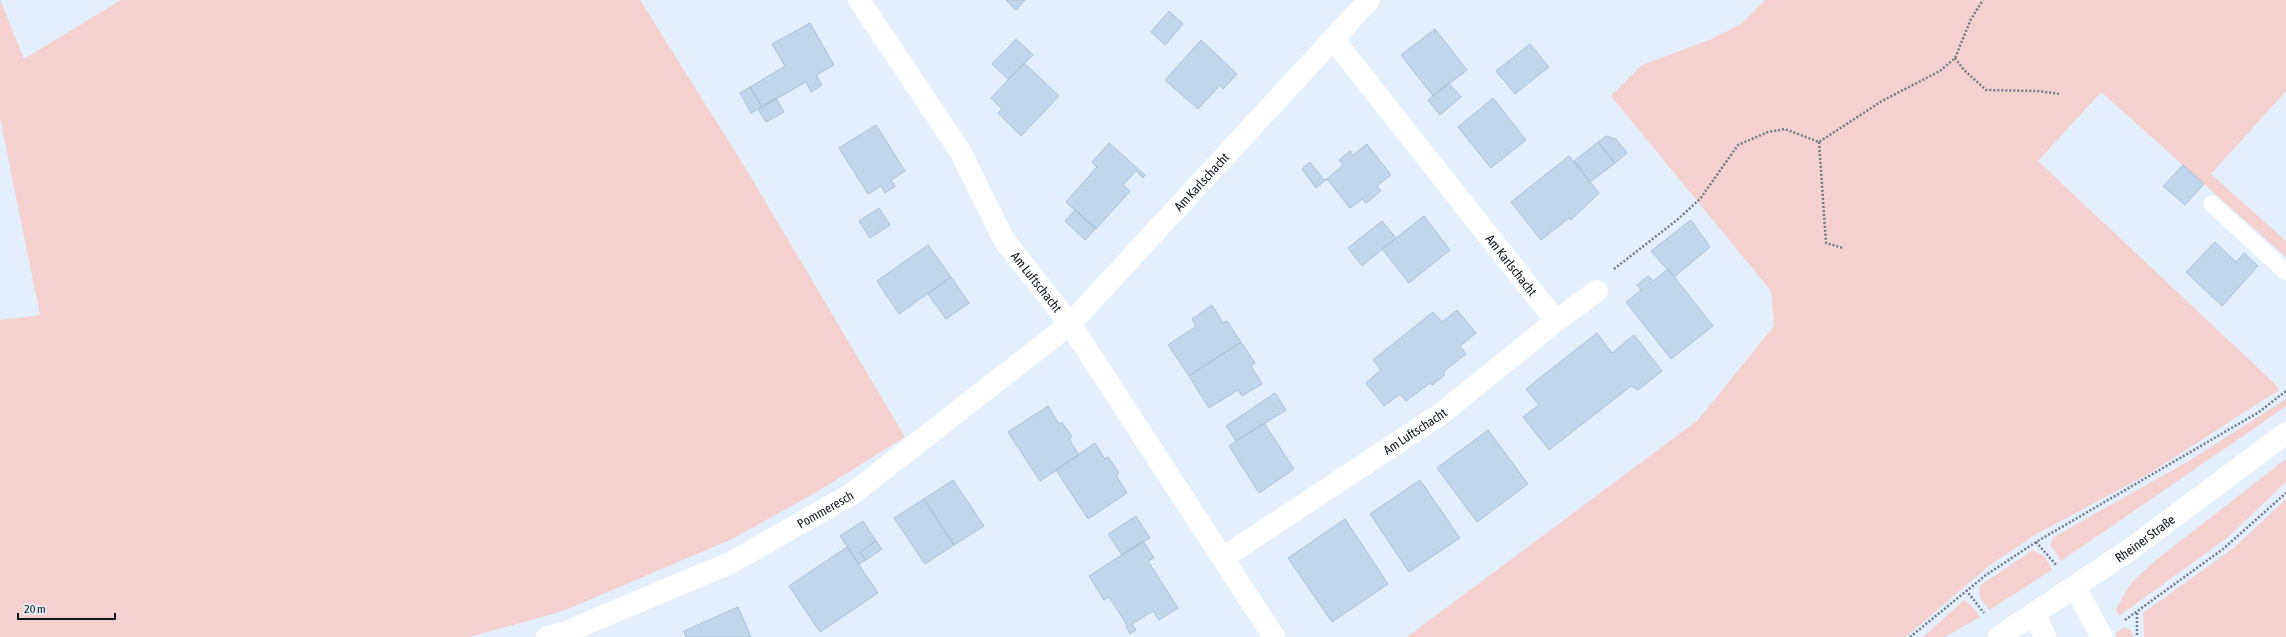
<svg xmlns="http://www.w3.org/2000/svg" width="2286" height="637" viewBox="0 0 2286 637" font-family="'Asap Condensed',sans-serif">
<rect width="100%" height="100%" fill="#e3effd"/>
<!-- green -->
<path fill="#f4d0cf" d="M0,0L24,59L121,0H640L746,169L905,437L815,493L732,539L563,611L470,637H0V320L40,315L0,118Z
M1765,0H2286V91L2211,174L2286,241V257L2101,92L2038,161L2274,383L2279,390L2150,473L2035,535L1990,565L1906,637H1407L1698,420L1774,326L1771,291L1611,96L1642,65L1709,40L1741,24Z
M2286,399V406L2262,423L2061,561L2051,546L2052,538L2187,462Z
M2286,459V482L2227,538L2119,616L2116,609L2131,583L2156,560Z
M2286,499V637H2144L2143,613L2235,547Z
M2033,550L2045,557L2052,570L1989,610L1980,598L1979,586Z
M1964,600L1974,608L1980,617L1945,637H1923Z
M2124,627L2130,630L2134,637H2116V633Z"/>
<!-- building -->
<path fill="#c1d5ec" stroke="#abbfd5" d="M1006,0H1025L1016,10Z
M1169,11L1183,24L1165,45L1151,32Z
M810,23L834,65L816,75L822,85L811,92L806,82L762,107L750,87L785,66L772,44Z
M1435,29L1467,70L1433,96L1401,55Z
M1016,39L1033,55L1008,79L992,64Z
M1201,40L1237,74L1223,89L1220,85L1198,109L1165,80Z
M1530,44L1549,67L1515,94L1496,71Z
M1024,63L1059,96L1021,136L998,113L1002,109L991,98Z
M1449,83L1461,97L1440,115L1428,100Z
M750,87L762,107L751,113L740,93Z
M776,98L784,112L766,122L758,109Z
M1493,98L1526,140L1491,168L1458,127Z
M876,125L905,171L891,180L895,186L885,193L881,186L868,194L839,148Z
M1606,136L1616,139L1627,153L1615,163L1598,142Z
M1598,142L1615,163L1590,182L1574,161Z
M1109,143L1145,175L1143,178L1136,171L1123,185L1130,191L1096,229L1066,202L1097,167L1092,162Z
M1367,144L1391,175L1377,186L1381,191L1366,203L1362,199L1350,208L1327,179L1343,165L1339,160L1350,151L1353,155Z
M1569,156L1599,193L1571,220L1569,218L1541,240L1511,202Z
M1310,162L1324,180L1327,179L1316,188L1302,169Z
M2183,165L2204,184L2185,205L2163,186Z
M879,208L890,225L870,238L859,221Z
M1075,210L1096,228L1085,240L1065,221Z
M1424,216L1450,250L1409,283L1382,249Z
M1691,220L1710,247L1674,277L1651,251Z
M1382,221L1396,238L1362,266L1348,248Z
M2215,242L2236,262L2244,253L2258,266L2222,306L2186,272Z
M928,245L951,277L899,314L877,281Z
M1668,269L1713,326L1671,359L1626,302L1641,290L1637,285L1648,276L1653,281Z
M951,277L969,303L946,319L928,294Z
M1212,305L1223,323L1227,321L1241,342L1189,376L1168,345L1196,326L1192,319Z
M1457,310L1476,333L1460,346L1466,354L1443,372L1445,375L1432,385L1430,383L1406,401L1400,394L1384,406L1366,383L1381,370L1373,360L1433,312L1442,322Z
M1597,333L1612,353L1634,335L1662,371L1638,390L1631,386L1549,450L1523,417L1539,405L1526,389Z
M1241,342L1255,363L1251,366L1262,384L1242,396L1238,390L1209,408L1189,376Z
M1275,393L1286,410L1236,441L1226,426Z
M1048,406L1059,424L1062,422L1072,437L1069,439L1079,455L1040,481L1008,432Z
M1264,423L1294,469L1259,493L1229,446Z
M1488,430L1528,484L1477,522L1437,468Z
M1095,443L1105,459L1108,457L1119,473L1116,475L1127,493L1088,519L1056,470Z
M953,480L984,526L954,545L924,499Z
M1420,480L1460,538L1409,572L1370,514Z
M924,499L954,545L925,564L894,518Z
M1136,516L1150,538L1122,555L1108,534Z
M1345,519L1388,584L1332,622L1288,558Z
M863,521L876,541L860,552L866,560L859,564L840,536Z
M876,541L882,549L866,560L860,552Z
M1143,541L1154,558L1148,561L1178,608L1159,620L1153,611L1132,624L1136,630L1130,634L1126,626L1127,625L1109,597L1104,600L1089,576Z
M847,547L878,593L820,632L789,586Z
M738,607L751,637H686L684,631Z"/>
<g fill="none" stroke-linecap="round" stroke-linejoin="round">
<!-- path -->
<path stroke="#707a84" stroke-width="2.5" stroke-dasharray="2 2" stroke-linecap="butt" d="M1955,58L1964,70L1986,90L2037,91L2060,94
M1819,142L1826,243L1843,248
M1614,269L1677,220L1700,199L1738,145L1768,132L1785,129L1819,142L1882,101L1940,71L1955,58L1971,19L1983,0
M2036,542L2057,566
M1966,590L1984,613
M2137,613V637
M2125,620L2223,549L2286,493
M1910,637L1986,575L2036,542L2259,412L2286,391"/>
<!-- service -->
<path stroke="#fff" stroke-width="17" d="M2212,204L2286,272"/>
<!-- minor -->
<g stroke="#fff" stroke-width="22">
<path id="s1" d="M859,0L960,151L1004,240L1070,324L1274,637"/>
<path id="s2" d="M1333,39L1556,321"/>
<path id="s3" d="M1223,558L1442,413L1556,321L1597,291"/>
<path id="s4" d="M547,637L564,633L730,563L852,494L1070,324L1369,0"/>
</g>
<!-- secondary -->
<g stroke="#fff" stroke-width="22">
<path d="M2075,587L2102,637"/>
<path d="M2035,614L2045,637"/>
<path id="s5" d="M1999,637L2128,551L2286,433"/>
</g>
</g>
<g text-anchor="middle" stroke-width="4" stroke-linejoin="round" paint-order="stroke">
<!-- street labels -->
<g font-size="13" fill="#0f161e" stroke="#e3effd">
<text dy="5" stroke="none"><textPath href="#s4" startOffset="808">Am Karlschacht</textPath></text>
<text dy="5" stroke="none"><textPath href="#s2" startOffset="288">Am Karlschacht</textPath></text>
<text dy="5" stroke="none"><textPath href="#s1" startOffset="334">Am Luftschacht</textPath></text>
<text dy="5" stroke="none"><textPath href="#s3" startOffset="230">Am Luftschacht</textPath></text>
<text dy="5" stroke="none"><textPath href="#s4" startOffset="307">Pommeresch</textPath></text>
<text dy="5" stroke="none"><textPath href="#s5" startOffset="176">Rheiner Straße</textPath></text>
</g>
</g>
<!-- scale -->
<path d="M18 613v6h97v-6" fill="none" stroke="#0f161e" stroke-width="2"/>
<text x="24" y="613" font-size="12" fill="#0f161e" stroke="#e3effd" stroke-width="3" paint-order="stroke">20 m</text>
</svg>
